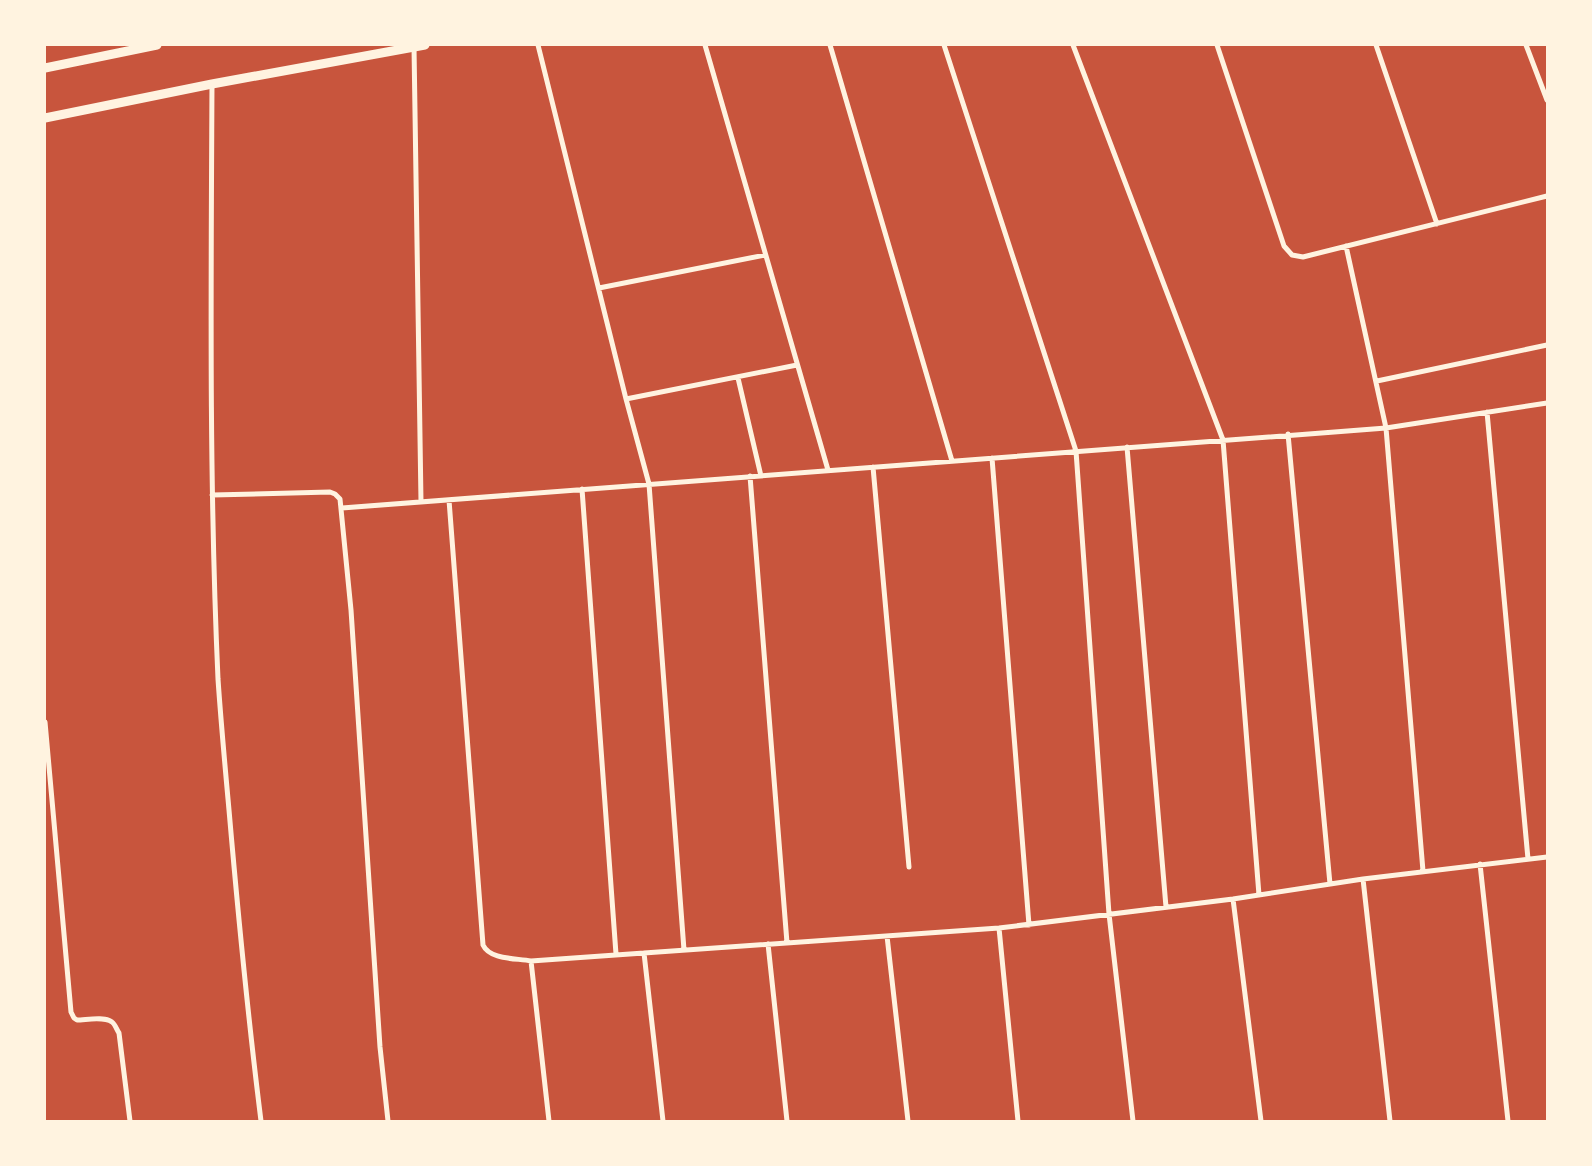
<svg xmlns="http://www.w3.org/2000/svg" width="1592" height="1166" viewBox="0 0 1592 1166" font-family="'Alegreya Sans',sans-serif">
<rect width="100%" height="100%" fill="#c8553d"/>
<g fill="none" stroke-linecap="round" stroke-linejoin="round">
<!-- minor -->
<path stroke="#fff3e0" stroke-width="5" d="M538,45L626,399L649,484L684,950
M705,45L828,470
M830,45L952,461
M944,45L1076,451L1109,914L1133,1121
M1073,45L1223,440L1259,895
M1217,45L1284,246L1292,255L1303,257L1547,196
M1376,45L1437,224
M1526,45L1547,100
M414,47L421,502
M212,84C211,283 209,481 218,679C221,723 225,766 229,810C238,914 248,1017 261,1121
M1346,246L1386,428L1423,871
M599,288L765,255
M738,378L761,476
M1377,381L1547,345
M626,399L797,365
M1487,412L1528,859
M1288,434L1330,884
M1127,447L1166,907
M992,458L1029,925
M873,467L909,867
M750,476L787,943
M582,489L616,954
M212,495L330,492L335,494L340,499L351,610L380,1047L388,1121
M449,500L483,945C490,960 516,958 531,961L999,928L1233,899L1363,879L1547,857
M342,508L1386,428L1547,403
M45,722L71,1012L74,1018L77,1020C86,1020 104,1016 112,1022C115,1024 117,1030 119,1033L130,1121
M1480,864L1508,1121
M1363,879L1390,1121
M1233,899L1261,1121
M999,928L1018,1121
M887,936L908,1121
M768,944L787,1121
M644,953L663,1121
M531,961L549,1121"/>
<!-- tertiary -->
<path stroke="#fff3e0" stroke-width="9" d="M45,68L157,45
M45,118L212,84L425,45"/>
</g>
<!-- border -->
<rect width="1592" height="1166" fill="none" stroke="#fff3e0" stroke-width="92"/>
</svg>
